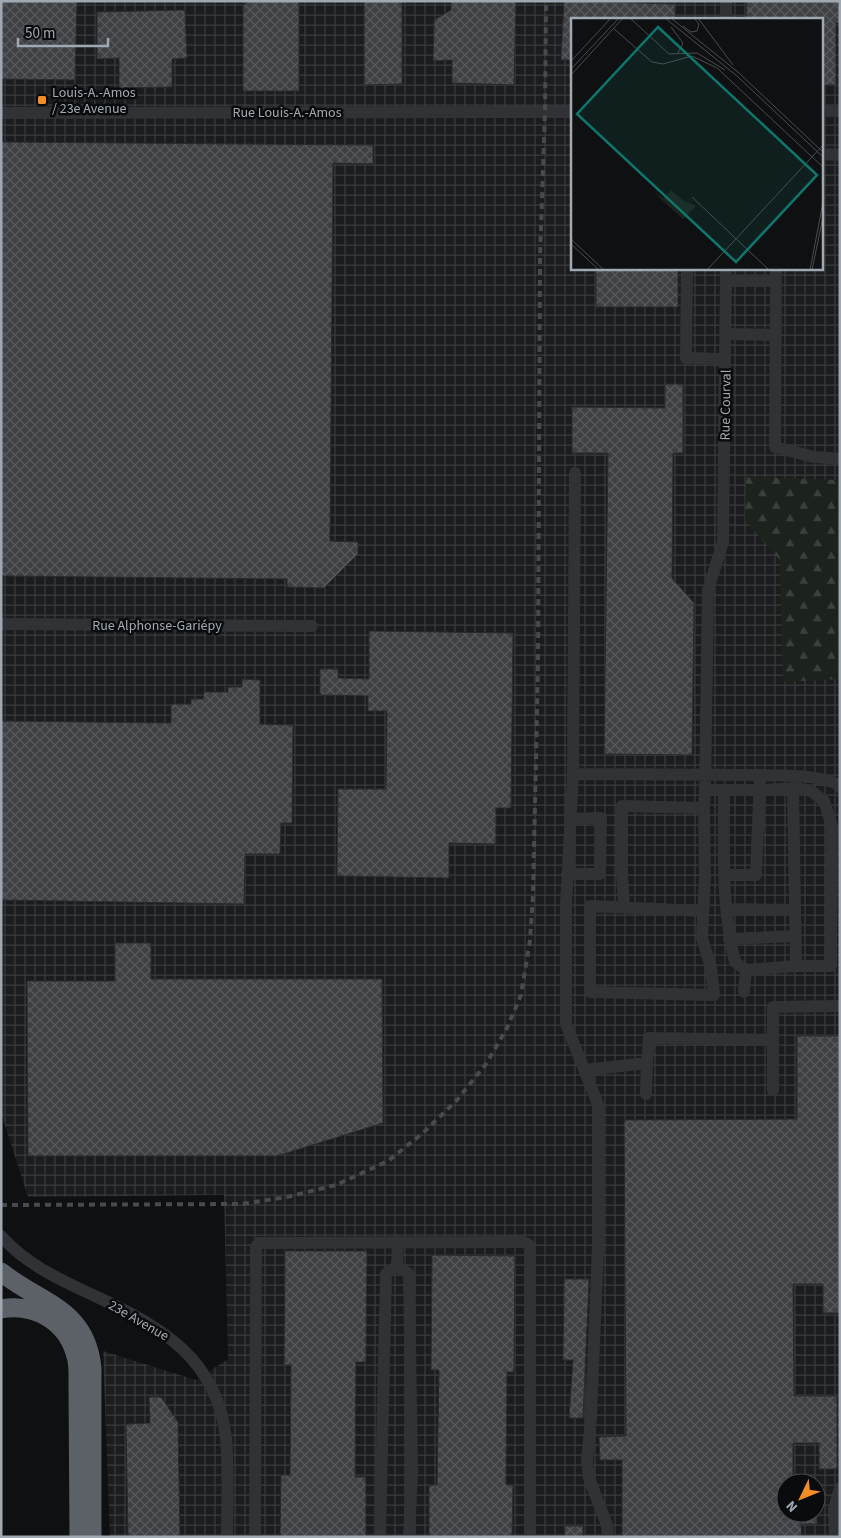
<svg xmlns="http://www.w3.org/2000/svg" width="841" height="1538" viewBox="0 0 841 1538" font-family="'Source Sans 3',sans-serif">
<defs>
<pattern id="industrial-grid" width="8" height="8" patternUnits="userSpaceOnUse" patternTransform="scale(1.25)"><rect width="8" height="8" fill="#1b1c1e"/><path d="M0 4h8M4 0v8" fill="none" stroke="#393a3c"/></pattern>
<pattern id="forest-firs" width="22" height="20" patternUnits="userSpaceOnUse" patternTransform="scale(1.25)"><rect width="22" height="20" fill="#1c231c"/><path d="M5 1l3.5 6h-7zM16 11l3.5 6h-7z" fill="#3a403b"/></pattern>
<pattern id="building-cross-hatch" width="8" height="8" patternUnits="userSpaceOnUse" patternTransform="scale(1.25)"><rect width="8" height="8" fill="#3e4044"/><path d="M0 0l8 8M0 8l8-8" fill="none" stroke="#57595d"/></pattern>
</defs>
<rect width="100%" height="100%" fill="#0f1011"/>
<!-- industrial -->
<path fill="url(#industrial-grid)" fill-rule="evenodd" d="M1,1H840V1537H110L103,1351L196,1380L228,1359L224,1195L28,1197L1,1113ZM572,19H822V269H572ZM786,1483H816V1513H786Z"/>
<!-- forest -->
<path fill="url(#forest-firs)" d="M746,477L840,480V679L783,682L780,560L745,520Z"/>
<!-- building -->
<path fill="url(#building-cross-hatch)" stroke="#292a2d" d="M1,1H77L75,80L1,79Z
M249,1H299V91H243V6Z
M364,1H402V84L364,85Z
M451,1H516L514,85L452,83V60L433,61L434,20L451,10Z
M564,1L675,4V19H572V60H561Z
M747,1H840V23H836V85H822V19H746Z
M185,10L187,58L172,59V87L119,88V58L97,59V12Z
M1,142L373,145V164L333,163L330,541L358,542V554L324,588L287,587V579L1,576Z
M596,269H678V307H596Z
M665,384H683V453H673L672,578L694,603L692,755L604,754L608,453H572V407L665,408Z
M369,631L513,633L511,808H496V844L449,843V878L337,876L338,789H386L387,711H368V696L320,695V669H338V678L369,679Z
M242,679L260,680V724L293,725L292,823H281L280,854H245L244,904L1,900V721L171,723V704H191V699H203L204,692H228V687H242Z
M115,943H151V979H382L383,1123L277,1156H28L27,981H115Z
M797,1036H839L840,1313H823V1284H793L794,1396H837V1469H819V1443H793V1483H786V1513H817V1524H801L802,1537H622V1460H600L599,1437L626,1436L624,1120L797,1119Z
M285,1251H367L366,1362H356L355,1477H366V1537H280L281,1475H290L291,1365H284Z
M432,1255L515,1256L514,1372H507L506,1485H513L512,1537H429V1485H437L439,1370H431Z
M564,1279H589L583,1418H569L573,1360H563Z
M149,1397H161L178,1422L180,1537H128L126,1424L150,1423Z
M564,1526H583V1537H565Z"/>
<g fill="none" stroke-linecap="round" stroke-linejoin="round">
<!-- minor -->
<path stroke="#303236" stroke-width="12" d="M726,19V1
M822,111H840
M1,113L572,112
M822,154L840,155
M687,269L686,358L725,359
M776,269L775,447L814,457L840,459
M726,281H776
M726,334L776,335
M1,624L312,626
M573,774L575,473
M760,775C778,776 828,774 840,787
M793,788L796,966
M705,790H760L797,788L811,791L824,801L832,826L831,966H796L746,970L735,962C721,906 724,847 724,790
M567,874H600L601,818L570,819
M624,907L622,874V806L704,808
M727,909L795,910
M703,911L590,906V992L714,995L711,967L702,938L705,877L704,808L705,790L708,590L723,542L726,269
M729,939L796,936
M744,992L746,970
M585,1070L647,1063L649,1038L773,1040
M773,1090V1007L840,1006
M646,1094L647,1063
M1,1236C26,1265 63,1281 97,1297C162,1327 217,1359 226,1438C229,1470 227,1504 227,1537
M397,1266L409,1274L412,1472L409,1537
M255,1537L256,1247L259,1243L523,1242L528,1244L530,1249V1537
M380,1537L386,1274L397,1266L398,1242
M608,1537L607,1525L589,1478L587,1461L591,1418L598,1248V1104L566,1024V904L573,774L760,775L756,875H724
M835,1537L834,1509L840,1488"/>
<!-- highway -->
<path stroke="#5c6167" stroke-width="19" d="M1,1272C41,1304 86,1308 92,1368V1537
M1,1309C34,1303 66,1321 75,1353C79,1363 78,1374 78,1385L79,1537"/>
<!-- rail -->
<path stroke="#474a4f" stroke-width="4" stroke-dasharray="6 5" stroke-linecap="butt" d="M1,1205L242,1204L287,1197L336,1185L388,1161L423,1133L457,1100L486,1064L507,1028L521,995L530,940L533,896L538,665L540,257L545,112L546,1"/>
</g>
<!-- markers -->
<rect fill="#f18c27" stroke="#0a0b0c" stroke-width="2" x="37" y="95" width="10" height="10" rx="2.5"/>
<g text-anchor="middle" stroke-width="5" stroke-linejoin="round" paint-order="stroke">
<!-- poi labels -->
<g font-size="14" fill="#a0a9b2" stroke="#0a0b0c" text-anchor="start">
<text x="52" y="97">Louis-A.-Amos<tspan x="52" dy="16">/ 23e Avenue</tspan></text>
</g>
<!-- street labels -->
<g font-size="14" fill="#a0a9b2" stroke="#0a0b0c">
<text x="287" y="117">Rue Louis-A.-Amos</text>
<text transform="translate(725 405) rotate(-89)" y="5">Rue Courval</text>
<text x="157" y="630">Rue Alphonse-Gariépy</text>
<text transform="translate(139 1320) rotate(30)" y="5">23e Avenue</text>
</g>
</g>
<!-- overview -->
<g transform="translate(571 18)">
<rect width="252" height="252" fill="#0f1011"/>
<path d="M100,172L113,183L125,188L112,201L82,174L93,180Z" fill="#1c231c"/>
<path fill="none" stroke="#494d51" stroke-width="1" d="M59,0L98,36L126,35L154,52M94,0L166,58L253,140M100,0L168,55L253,135M127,0L162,47M112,8L120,14L126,13L128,6L123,0M100,9L112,25L107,35M42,10L81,44L92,46L121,38L146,50L253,150M0,43L40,0M0,51L48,0M0,57L52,0M121,179L198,252M0,221L33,252M0,226L28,252M136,252L253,126M239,252L253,179M241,252L253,194"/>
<path fill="#0f766e" fill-opacity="0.15" stroke="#0f766e" stroke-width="2.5" d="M87,9L246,157L165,244L6,96Z"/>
<rect width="252" height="252" fill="none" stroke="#a0a9b2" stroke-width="2.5"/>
</g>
<!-- border -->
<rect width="841" height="1538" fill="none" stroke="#a0a9b2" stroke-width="5"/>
<!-- north arrow -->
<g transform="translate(801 1498) rotate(227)"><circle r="24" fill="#0a0b0c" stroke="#464a4e"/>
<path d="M0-4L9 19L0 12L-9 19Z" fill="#f18c27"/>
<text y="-8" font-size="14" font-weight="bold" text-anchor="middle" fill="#a0a9b2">N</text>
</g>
<!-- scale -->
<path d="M18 38v8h90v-8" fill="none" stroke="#a0a9b2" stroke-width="2.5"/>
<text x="25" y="38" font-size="15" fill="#a0a9b2" stroke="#0a0b0c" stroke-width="4" paint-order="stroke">50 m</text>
</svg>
